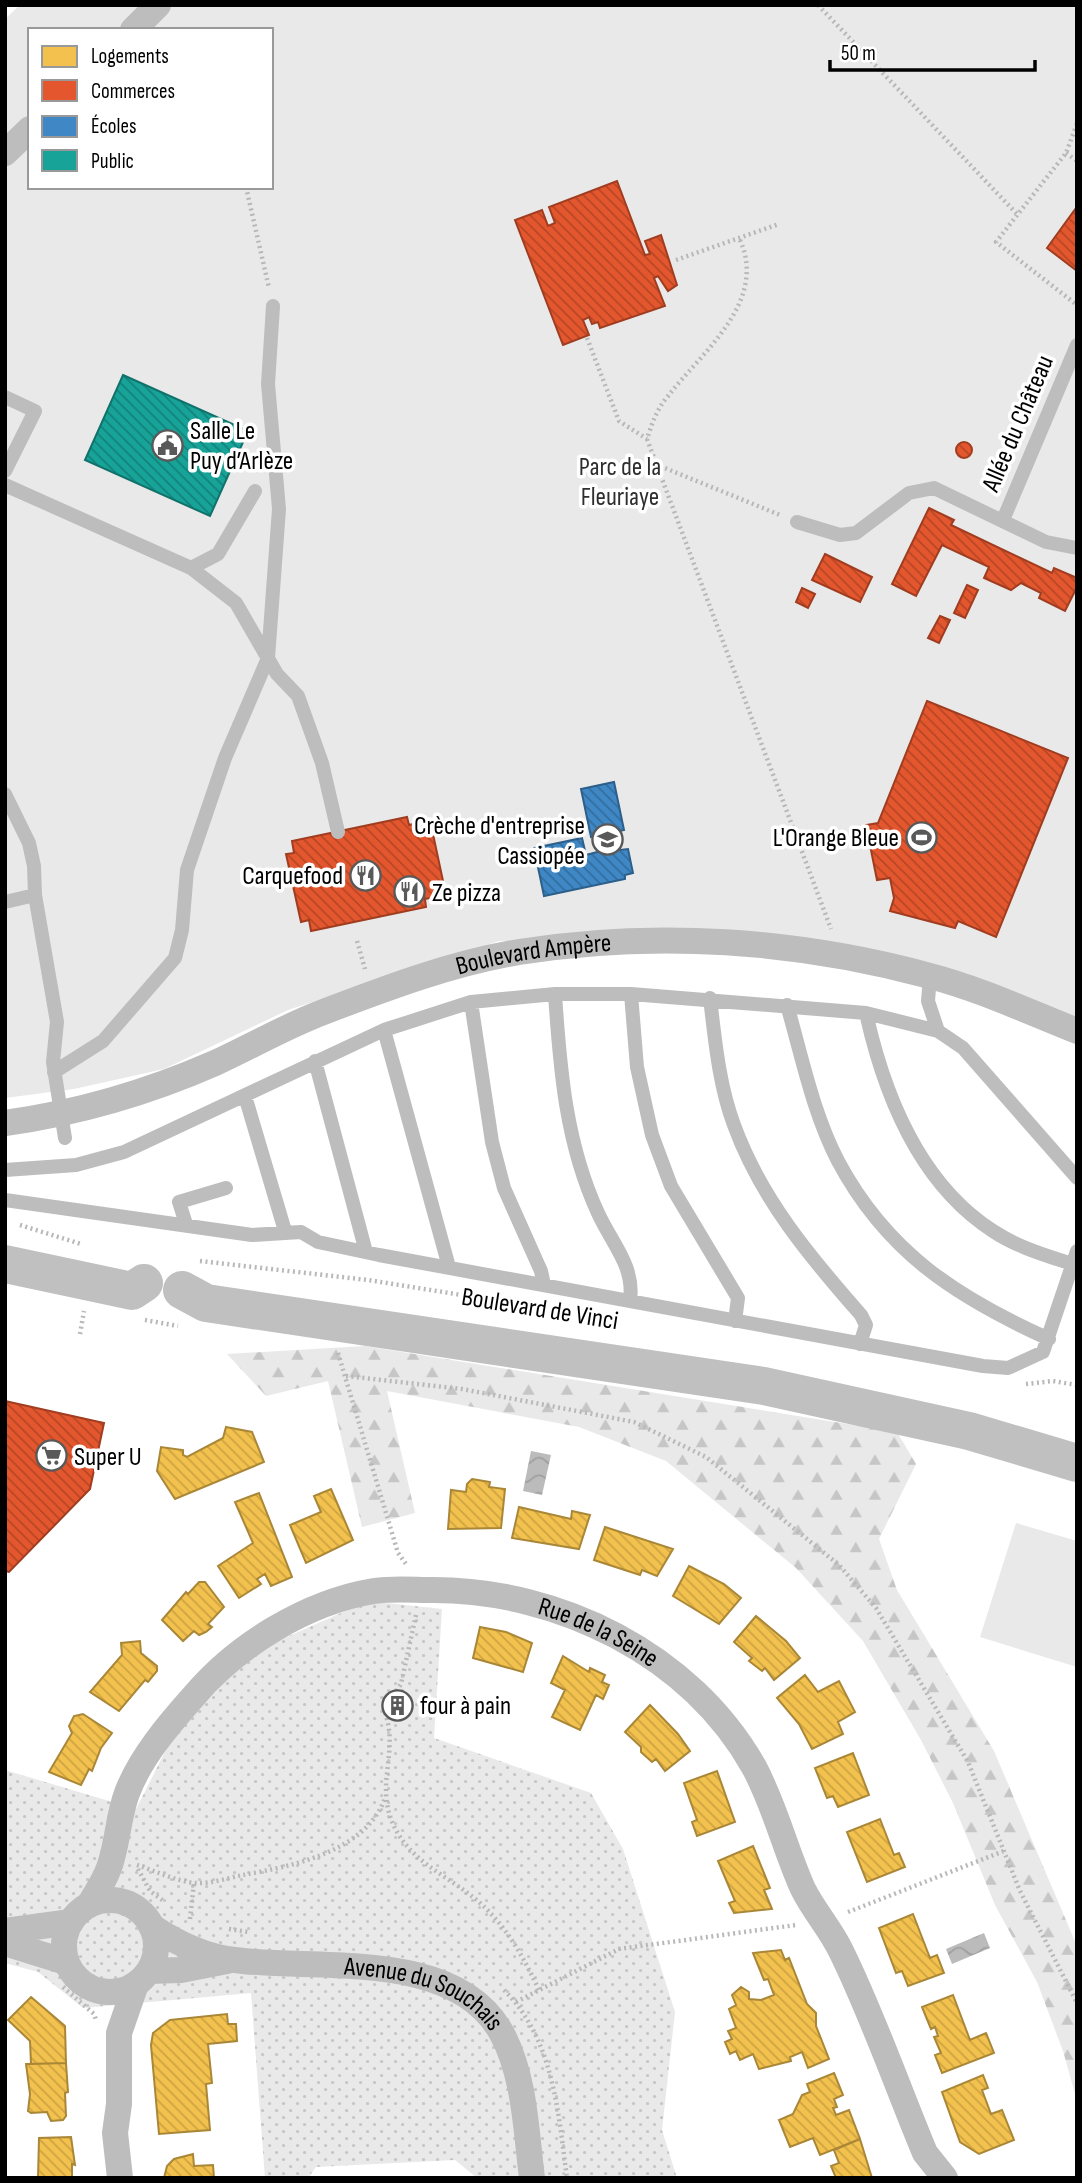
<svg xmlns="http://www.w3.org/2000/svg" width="1082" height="2183" viewBox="0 0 1082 2183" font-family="'Sofia Sans Condensed',sans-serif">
<defs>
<pattern id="grass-dots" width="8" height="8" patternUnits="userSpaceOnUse" patternTransform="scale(1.75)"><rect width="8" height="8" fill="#e9e9e9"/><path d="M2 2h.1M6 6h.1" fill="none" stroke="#c6c6c6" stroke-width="1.8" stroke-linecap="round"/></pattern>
<pattern id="forest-firs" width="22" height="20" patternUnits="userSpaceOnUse" patternTransform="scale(1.75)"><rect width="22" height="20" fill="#e9e9e9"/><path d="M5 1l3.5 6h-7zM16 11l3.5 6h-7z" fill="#c6c6c6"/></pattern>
<pattern id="water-waves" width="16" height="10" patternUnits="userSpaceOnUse" patternTransform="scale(1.75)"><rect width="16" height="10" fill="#bbb"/><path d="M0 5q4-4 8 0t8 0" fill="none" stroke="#9f9f9f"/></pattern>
<pattern id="homes-back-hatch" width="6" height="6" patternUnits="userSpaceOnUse" patternTransform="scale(1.75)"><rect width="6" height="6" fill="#f2c14e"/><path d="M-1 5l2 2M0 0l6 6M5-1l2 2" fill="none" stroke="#cea442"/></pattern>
<pattern id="shops-back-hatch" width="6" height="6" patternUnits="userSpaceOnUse" patternTransform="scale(1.75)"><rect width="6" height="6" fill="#e4572e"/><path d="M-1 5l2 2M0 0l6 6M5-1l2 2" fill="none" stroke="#b64625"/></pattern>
<pattern id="schools-back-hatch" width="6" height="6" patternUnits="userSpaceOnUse" patternTransform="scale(1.75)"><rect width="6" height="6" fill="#3f88c5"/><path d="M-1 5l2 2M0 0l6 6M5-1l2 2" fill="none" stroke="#326d9e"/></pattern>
<pattern id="public-back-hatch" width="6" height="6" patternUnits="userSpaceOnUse" patternTransform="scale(1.75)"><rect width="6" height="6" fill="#17a398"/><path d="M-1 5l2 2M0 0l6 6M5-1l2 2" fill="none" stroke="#12827a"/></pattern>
</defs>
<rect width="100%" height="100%" fill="#fff"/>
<!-- grass -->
<path fill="url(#grass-dots)" d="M368,1601L442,1609L434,1738L591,1793L623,1849L675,2012L662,2130L677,2178H477L455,2160L316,2167L308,2178H265L251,1993L83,2008L38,1972L5,1963V1770L136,1809L171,1740L253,1652Z"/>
<!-- forest -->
<path fill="url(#forest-firs)" d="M365,1346L897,1432L916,1464L879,1539L897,1590L994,1751L1077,1946V2101L1063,2051L1037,1982L995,1905L953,1803L921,1740L863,1641L796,1568L666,1461L579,1427L387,1391L415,1513L362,1527L328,1381L266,1396L227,1354Z"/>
<!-- park -->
<path fill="#e9e9e9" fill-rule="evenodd" d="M20,5H1077V1023L769,934L499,941L288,1010L164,1069L74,1089L5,1098V19ZM30,30H271V187H30Z
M1016,1523L1077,1541V1667L980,1637Z"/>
<!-- water -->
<path fill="url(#water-waves)" d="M531,1451L551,1455L542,1495L523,1491Z
M984,1933L990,1948L952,1964L946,1949Z"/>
<!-- homes -->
<path fill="url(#homes-back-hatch)" stroke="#a98737" stroke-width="2" d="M226,1427L252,1432L264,1462L175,1499L157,1471L161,1447L183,1450V1455L187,1457L223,1438Z
M472,1479L490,1482L489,1487L505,1489L501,1528L448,1529L451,1490L466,1492L467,1484Z
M331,1489L353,1540L306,1563L290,1525L321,1512L314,1496Z
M259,1493L292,1577L271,1586L265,1574L257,1579L261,1584L239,1598L218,1566L253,1543L235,1502Z
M519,1507L571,1519L572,1511L590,1515L579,1549L512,1538Z
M605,1527L673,1549L657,1576L642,1570L640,1575L594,1560Z
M689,1566L724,1584L741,1598L719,1624L673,1596Z
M199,1582H205L224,1607L208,1624L212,1627L206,1632L199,1635L194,1631L183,1641L162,1620L186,1592L188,1594Z
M756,1616L786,1641L800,1658L774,1680L765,1668L762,1671L749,1661L752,1658L734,1642Z
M480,1627L506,1632L532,1643L523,1672L473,1658Z
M140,1641L141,1653L157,1666V1671L148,1682L145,1680L119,1711L90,1692L122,1655L121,1643Z
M563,1656L589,1672L590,1668L605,1675L602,1682L609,1685L603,1699L596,1695L580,1730L552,1717L565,1690L551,1683Z
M805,1675L818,1692L839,1681L855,1712L838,1722L843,1734L812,1749L799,1724L777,1698Z
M390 1705a7 7 0 1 1 14 0a7 7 0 1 1-14 0Z
M650,1705L678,1734L690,1751L665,1771L656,1759L652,1762L641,1752V1747L625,1732Z
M83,1714L112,1733L101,1748L92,1771L89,1769L81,1785L49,1772L72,1733L69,1726L74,1716Z
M853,1753L869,1795L838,1807L833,1796L827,1798L815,1768Z
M717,1771L735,1822L697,1836L692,1822L697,1820L684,1783Z
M880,1819L894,1855L899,1853L905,1867L867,1882L847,1832Z
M753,1846L770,1888L764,1890L772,1909L734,1913L729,1903L735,1901L718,1861Z
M913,1914L930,1958L937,1955L944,1973L908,1986L902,1971L896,1973L879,1928Z
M781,1950L785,1960L789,1958L807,2004L816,2013V2026L829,2059L808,2068L802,2052L790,2057L791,2061L759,2069L753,2054L740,2060L736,2051L730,2054L725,2042L732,2039L728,2031L736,2028L729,2009L736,2005L732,1995L741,1987L749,1992V1999L761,2000L774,1995L768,1979L764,1980L753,1953Z
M953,1995L970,2040L986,2033L994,2053L942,2073L935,2055L941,2053L934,2037L938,2036L935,2027L931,2029L922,2007Z
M31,1997L65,2026L66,2063L31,2064L30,2041L8,2020Z
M227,2014L228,2024H236L237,2041L208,2044L212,2083L206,2084L210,2130L159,2134L151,2045L153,2033L170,2020Z
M66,2063L68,2092L65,2093L66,2116L63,2120L51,2121L47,2112L31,2113L28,2111L30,2094L26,2064Z
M834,2073L843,2095L834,2099L837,2107L833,2108L836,2115L849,2110L860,2139L820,2155L813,2138L790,2147L779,2120L793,2114L802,2095L810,2092L807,2084Z
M983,2075L988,2088L982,2090L991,2114L1002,2110L1014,2140L979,2154L960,2142L942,2092Z
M71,2137L75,2165L72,2164V2178H38L39,2138Z
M860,2139L872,2178H836L831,2166L839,2163L834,2150Z
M193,2154L194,2166L213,2165L214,2178H164L167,2166L174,2159Z"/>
<!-- shops -->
<path fill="url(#shops-back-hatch)" stroke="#a03d20" stroke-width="2" d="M617,181L645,255L650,254L645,241L661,235L677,285L668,291L658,276L654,278L665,306L600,328L598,322L592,324L589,317L583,320L589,335L563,345L515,220L542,210L548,226L555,223L549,207Z
M1076,208H1077V271L1047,248Z
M956 450a8 8 0 1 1 16 0a8 8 0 1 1-16 0Z
M929,508L954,520L951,525L1052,573L1054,568L1077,578V587L1065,611L1039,598L1041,593L1021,583L1011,590L984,578L989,567L942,545L916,596L892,584Z
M825,554L872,577L860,602L812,580Z
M967,585L978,590L965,618L954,613Z
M802,588L815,594L808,608L796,602Z
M940,616L950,620L939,643L928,638Z
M927,701L1068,758L996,937L958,921L955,928L890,911L894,898L890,878L877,880L866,825L878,823Z
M407,817L409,825L430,820L446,895L425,899L426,907L311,931L309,920L301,922L286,854L294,853L292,841Z
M5,1401L104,1423L90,1489L9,1572L5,1571Z"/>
<!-- schools -->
<path fill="url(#schools-back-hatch)" stroke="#2c5f8a" stroke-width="2" d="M614,782L624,830L615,832L620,850L628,849L633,873L625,875V879L544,896L534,848L582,838L586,855L601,851L597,835L591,837L581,789Z"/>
<!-- public -->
<path fill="url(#public-back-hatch)" stroke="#10726a" stroke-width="2" d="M123,375L248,431L210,516L85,460Z"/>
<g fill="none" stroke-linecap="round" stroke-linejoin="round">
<!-- path -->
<path stroke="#b8b8b8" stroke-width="4.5" stroke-dasharray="2 3.5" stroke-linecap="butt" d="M818,5L1017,214
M1077,124L1066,153L996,242L1077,305
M1066,153L1077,161
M246,187L269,288
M740,240C768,302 702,352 668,396C657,409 652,423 647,439L831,929
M676,260L779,224
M587,338L619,421L647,439
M655,464L780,515
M357,941L365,969
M20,1225L81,1244
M200,1261L368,1280L493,1300
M145,1320L178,1326
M80,1334L84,1311
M338,1353L398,1553L406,1564
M346,1376L462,1389L634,1422L706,1457L839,1565L876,1608L968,1762L1020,1891L1077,2003
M1026,1384L1053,1381L1077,1385
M416,1615L401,1684L384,1710C401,1754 372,1785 396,1830C414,1864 452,1878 480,1903C507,1927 524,1958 539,1990
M137,1865C155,1871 176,1881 195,1883C210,1884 228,1878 243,1875C292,1866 366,1852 385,1798
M138,1869L150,1891L165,1902
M848,1912L1004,1851
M190,1919L194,1883
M229,1929L248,1932
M63,1987L94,2014L96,2020
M504,1990C554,2040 558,2112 567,2178
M516,2002L619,1949L796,1925"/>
<!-- lane -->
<path stroke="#bdbdbd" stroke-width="14" d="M5,397L35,411L5,471
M5,485L191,568L236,603L277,674L298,696L322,763L338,832
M1003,520L1077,345
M797,522L840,535L856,533L909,493L934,488L1046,542L1077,548
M191,568L218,554L255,491
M5,794L29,843L34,866L35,895L57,1022L53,1062L65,1138
M5,902L35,895
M930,976L928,1001L938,1031
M555,994C560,1070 566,1144 598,1213C612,1244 635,1266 630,1301
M631,994L637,1067L652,1135L671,1186L738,1298L735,1321
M710,998C715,1040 719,1085 734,1125C761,1199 810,1257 861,1315L866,1325L860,1344
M471,1002L492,1142L504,1188L541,1271L544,1285
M787,1005C802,1057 813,1113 838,1161C887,1253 958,1298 1049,1339
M866,1013C884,1094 920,1184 993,1231C1017,1247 1045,1255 1072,1264
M384,1030L449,1267
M315,1061L366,1252
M54,1072L103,1041L175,958L182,930L187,870L225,758L268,658L279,509L268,384L273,306
M245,1096L285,1231
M5,1170L76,1165L124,1152L384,1030L471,1002L555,994H631L866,1013L938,1031L963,1048L1077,1178
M5,1200L252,1235L301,1232L318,1242L379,1255L983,1366L1008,1368L1043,1352L1077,1251
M186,1224L179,1202L226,1188"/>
<!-- street -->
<g stroke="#bdbdbd" stroke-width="26">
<path d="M133,30L158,5"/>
<path d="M5,153L30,129"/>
<path id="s1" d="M5,1123C77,1113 149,1092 215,1063C252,1046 288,1025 326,1011C389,987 453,963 519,952C655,930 798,940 930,976C980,989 1029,1012 1077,1031"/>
<circle cx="110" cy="1946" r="46"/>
<path id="s2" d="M89,1905C98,1890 108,1875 112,1858C118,1837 119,1814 127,1793C140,1758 169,1724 194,1696C237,1645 307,1602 374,1591C393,1588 414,1590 433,1590C559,1590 690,1654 754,1767C775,1806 785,1849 803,1889C814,1911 831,1930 841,1951C873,2016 897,2086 925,2153L945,2178"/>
<path id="s3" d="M151,1926C175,1942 206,1957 235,1960C316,1971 454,1948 501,2032C525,2075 526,2131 532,2178"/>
<path d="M5,1931L71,1922"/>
<path d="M5,1943L66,1962"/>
<path d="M149,1971L181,1970L227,1961"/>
<path d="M120,2178L115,2133L119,2104V2033L136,1984"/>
</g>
<!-- secondary -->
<path stroke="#c0c0c0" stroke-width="38" d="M5,1264L132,1291L144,1283
M182,1290L206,1303L764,1386L969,1431L1077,1463"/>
</g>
<!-- icons -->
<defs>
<symbol id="civic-ring" viewBox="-11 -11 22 22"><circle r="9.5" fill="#fff" stroke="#595959" stroke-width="1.5"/><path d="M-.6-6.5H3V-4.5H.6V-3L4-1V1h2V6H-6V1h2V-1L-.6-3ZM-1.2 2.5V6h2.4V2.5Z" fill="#595959"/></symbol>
<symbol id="stadium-ring" viewBox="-11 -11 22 22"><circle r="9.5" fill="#fff" stroke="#595959" stroke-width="1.5"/><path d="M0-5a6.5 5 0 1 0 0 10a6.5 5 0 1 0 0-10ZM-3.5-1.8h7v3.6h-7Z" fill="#595959"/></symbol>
<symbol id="school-ring" viewBox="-11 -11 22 22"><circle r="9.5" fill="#fff" stroke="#595959" stroke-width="1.5"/><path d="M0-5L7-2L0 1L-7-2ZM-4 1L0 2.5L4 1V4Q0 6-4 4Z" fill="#595959"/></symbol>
<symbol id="restaurant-ring" viewBox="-11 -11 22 22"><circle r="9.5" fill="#fff" stroke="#595959" stroke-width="1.5"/><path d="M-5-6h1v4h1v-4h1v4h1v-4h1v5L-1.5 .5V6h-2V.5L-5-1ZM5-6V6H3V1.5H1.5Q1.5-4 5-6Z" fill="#595959"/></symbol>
<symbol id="supermarket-ring" viewBox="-11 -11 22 22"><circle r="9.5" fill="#fff" stroke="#595959" stroke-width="1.5"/><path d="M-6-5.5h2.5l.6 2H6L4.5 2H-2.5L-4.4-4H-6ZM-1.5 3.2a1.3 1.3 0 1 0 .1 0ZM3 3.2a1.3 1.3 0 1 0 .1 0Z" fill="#595959"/></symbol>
<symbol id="building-ring" viewBox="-11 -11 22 22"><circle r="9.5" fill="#fff" stroke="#595959" stroke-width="1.5"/><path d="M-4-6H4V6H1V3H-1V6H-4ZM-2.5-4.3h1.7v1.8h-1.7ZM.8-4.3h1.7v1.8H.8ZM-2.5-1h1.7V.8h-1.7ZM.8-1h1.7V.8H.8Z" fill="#595959"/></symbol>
</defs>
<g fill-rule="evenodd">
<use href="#civic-ring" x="150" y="428" width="35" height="35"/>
<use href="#stadium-ring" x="904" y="820" width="35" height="35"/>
<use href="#school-ring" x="590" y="822" width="35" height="35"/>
<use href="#restaurant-ring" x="348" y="858" width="35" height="35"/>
<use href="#restaurant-ring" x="392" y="874" width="35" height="35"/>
<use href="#supermarket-ring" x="34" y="1438" width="35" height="35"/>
<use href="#building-ring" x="380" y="1688" width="35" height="35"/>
</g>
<g text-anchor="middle" stroke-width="7" stroke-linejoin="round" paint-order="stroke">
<!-- street labels -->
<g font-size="26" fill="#000" stroke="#fff">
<text transform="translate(1017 423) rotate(-67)" y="9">Allée du Château</text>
<text dy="9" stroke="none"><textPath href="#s1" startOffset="558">Boulevard Ampère</textPath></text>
<text transform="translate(540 1308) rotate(9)" y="9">Boulevard de Vinci</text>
<text dy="9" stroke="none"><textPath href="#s2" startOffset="682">Rue de la Seine</textPath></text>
<text dy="9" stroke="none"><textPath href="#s3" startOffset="287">Avenue du Souchais</textPath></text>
</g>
<!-- poi labels -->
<g font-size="26" fill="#000" stroke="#fff" text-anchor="start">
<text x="190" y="439">Salle Le<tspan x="190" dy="30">Puy d’Arlèze</tspan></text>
<text x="585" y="834" text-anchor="end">Crèche d'entreprise<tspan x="585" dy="30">Cassiopée</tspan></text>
<text x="899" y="846" text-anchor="end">L'Orange Bleue</text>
<text x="343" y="884" text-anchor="end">Carquefood</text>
<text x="432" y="901">Ze pizza</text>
<text x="74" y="1465">Super U</text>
<text x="420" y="1714">four à pain</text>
</g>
<!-- park labels -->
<g font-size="26" fill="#2e2e2e" stroke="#fff">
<text x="620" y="475">Parc de la<tspan x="620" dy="30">Fleuriaye</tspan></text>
</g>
</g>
<!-- border -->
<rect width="1082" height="2183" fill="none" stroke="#000000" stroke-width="14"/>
<!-- legend -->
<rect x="28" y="28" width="245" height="161" fill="#ffffff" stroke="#999999" stroke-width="2"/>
<rect x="42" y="46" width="35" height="21" fill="#f2c14e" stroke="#999999" stroke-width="2"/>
<text x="91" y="63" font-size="21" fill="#000000">Logements</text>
<rect x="42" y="80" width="35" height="21" fill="#e4572e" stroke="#999999" stroke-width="2"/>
<text x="91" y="98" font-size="21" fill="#000000">Commerces</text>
<rect x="42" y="116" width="35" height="21" fill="#3f88c5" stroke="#999999" stroke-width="2"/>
<text x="91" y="133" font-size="21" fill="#000000">Écoles</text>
<rect x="42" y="150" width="35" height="21" fill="#17a398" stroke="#999999" stroke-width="2"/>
<text x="91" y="168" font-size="21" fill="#000000">Public</text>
<!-- scale -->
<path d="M830 60v10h205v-10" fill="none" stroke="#000000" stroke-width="3.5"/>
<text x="841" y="60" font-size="21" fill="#000000" stroke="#ffffff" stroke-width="5" paint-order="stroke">50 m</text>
</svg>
